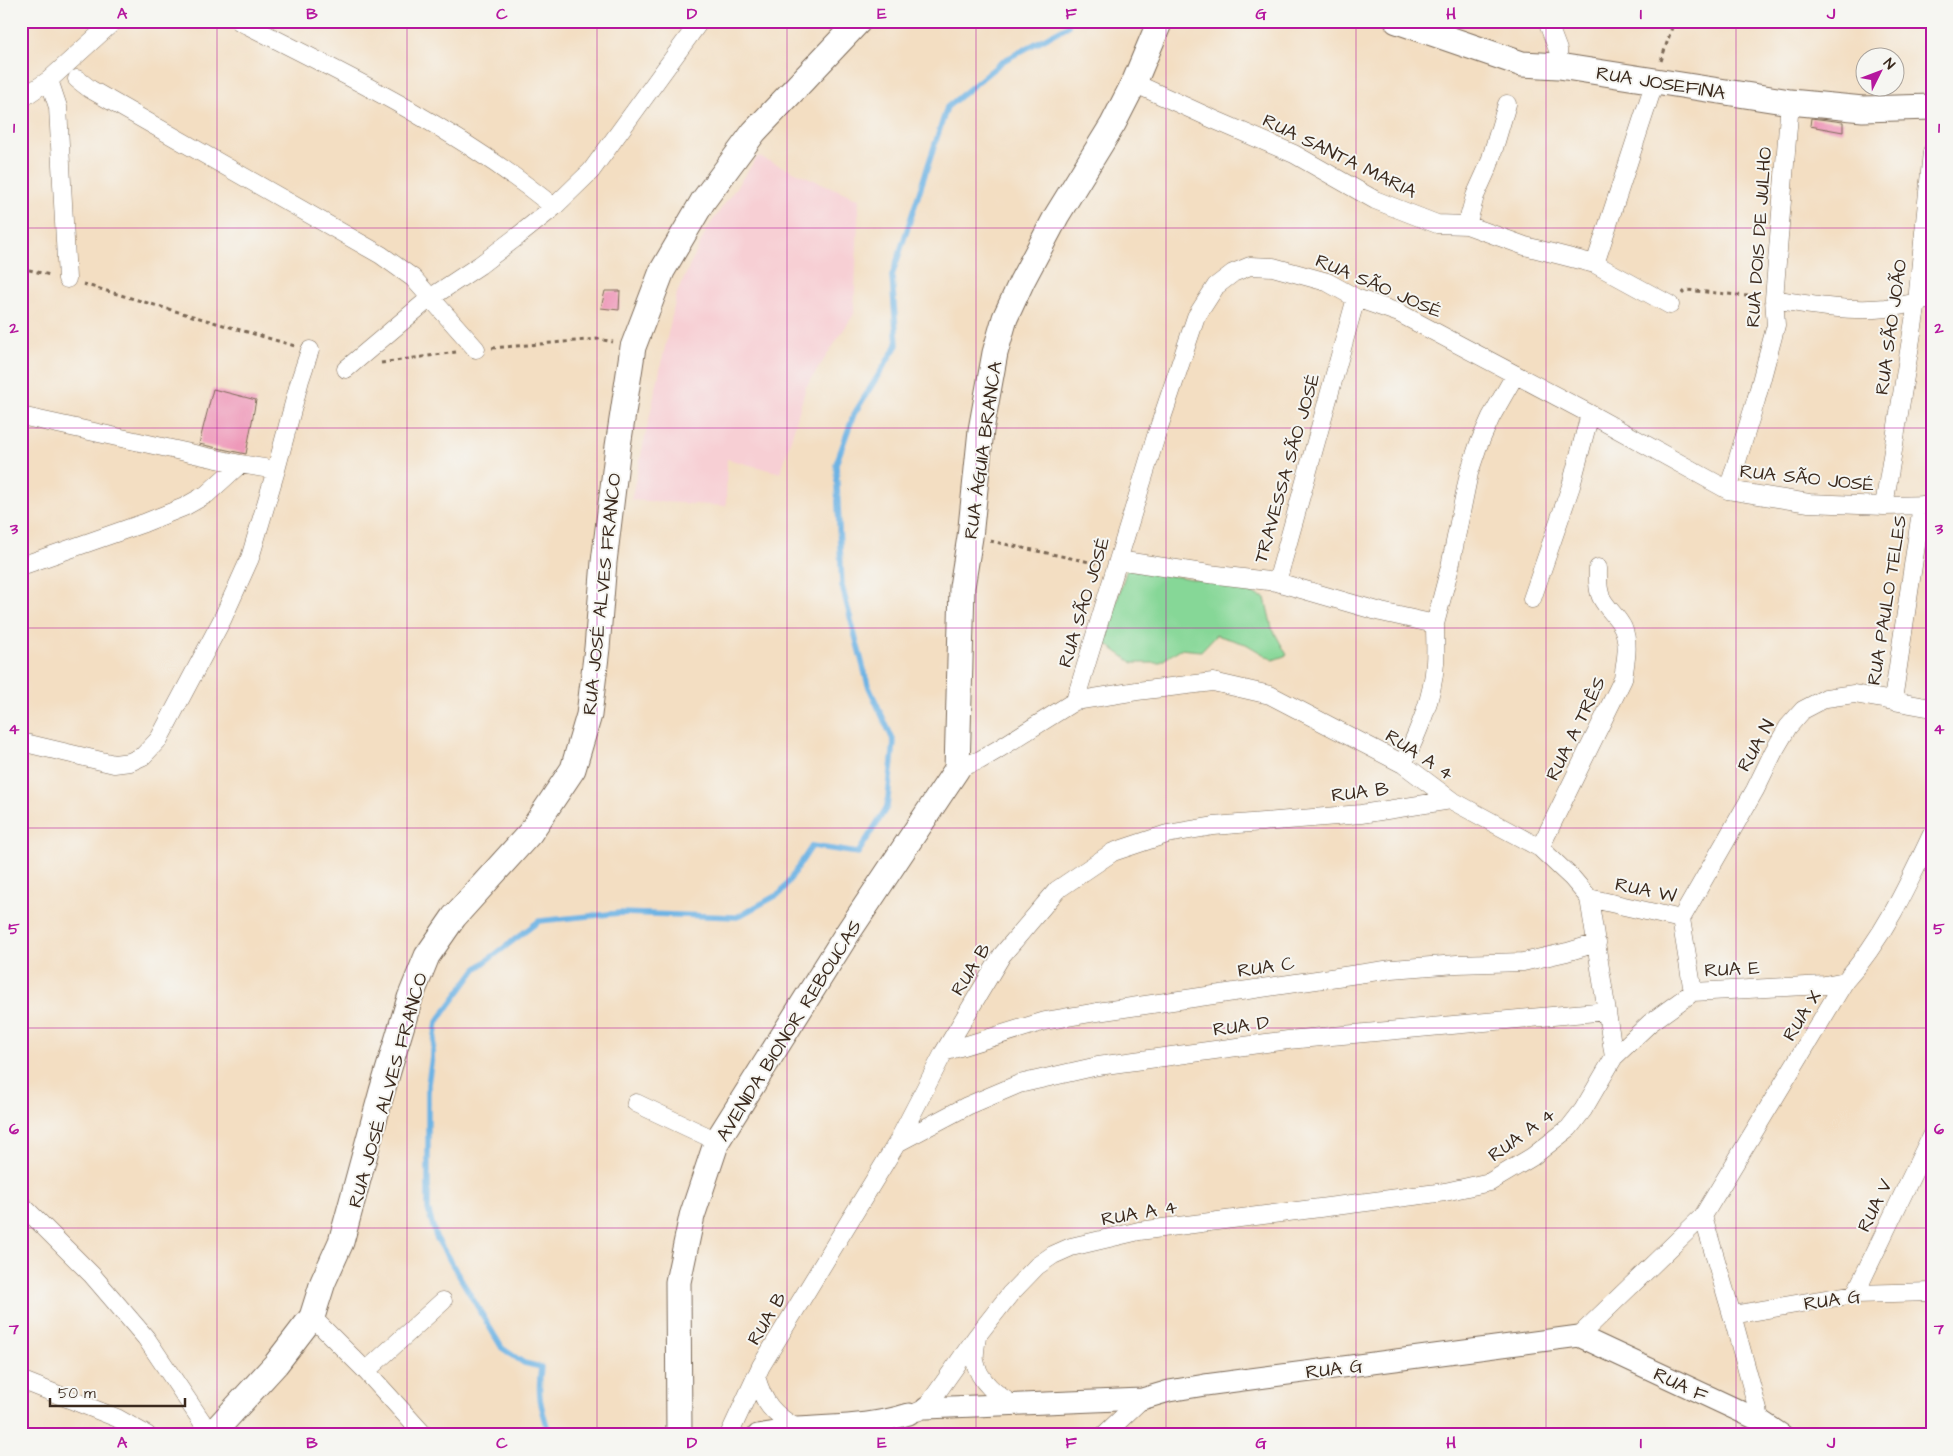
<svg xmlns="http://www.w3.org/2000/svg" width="1953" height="1456" viewBox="0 0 1953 1456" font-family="'Architects Daughter',sans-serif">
<rect width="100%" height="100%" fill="#f6f6f2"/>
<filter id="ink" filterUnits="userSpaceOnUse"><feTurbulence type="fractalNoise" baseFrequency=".02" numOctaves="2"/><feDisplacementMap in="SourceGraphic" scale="10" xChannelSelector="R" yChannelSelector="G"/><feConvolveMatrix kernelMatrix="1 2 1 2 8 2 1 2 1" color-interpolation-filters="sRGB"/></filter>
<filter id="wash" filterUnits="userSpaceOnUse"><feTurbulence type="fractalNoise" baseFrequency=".0096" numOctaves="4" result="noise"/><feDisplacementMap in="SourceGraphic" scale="20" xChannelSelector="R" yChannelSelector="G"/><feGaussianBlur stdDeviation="1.12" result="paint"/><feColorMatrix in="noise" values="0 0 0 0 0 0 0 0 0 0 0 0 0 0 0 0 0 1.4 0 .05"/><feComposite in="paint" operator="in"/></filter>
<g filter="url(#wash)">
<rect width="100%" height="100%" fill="#f3dec2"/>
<!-- built -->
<path fill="#f7cfd4" d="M758,156L859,199L854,314L806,387L781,473L727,459L726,506L631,500L677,293L707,229Z"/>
<!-- grass -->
<path fill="#86d797" stroke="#60805a" d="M1127,569L1226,584L1265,598L1272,628L1287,655L1273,660L1246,644L1216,635L1201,651L1180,649L1159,663H1133L1103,642Z"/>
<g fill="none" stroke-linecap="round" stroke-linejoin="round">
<!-- stream -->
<path stroke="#6db3e4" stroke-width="5.5" d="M550,1435C541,1407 537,1397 541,1367L524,1363L502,1348L436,1237L428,1209V1084L437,1022L476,969L539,921L620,913L737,917L781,893L812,846L858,853L887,807L894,742L868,685L842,586L836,464L854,414L897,345L892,276L947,107L1003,61L1068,26L1069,21"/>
</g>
<g id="blocks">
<!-- building -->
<path fill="#ee99b9" d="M1811,118L1843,122V132L1810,126Z
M605,291H620L619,310L601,308Z
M213,389L256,400L246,454L199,444Z"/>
</g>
</g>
<g filter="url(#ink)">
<use href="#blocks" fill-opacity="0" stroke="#7b6957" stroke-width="1"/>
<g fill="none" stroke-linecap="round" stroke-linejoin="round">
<defs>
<path id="minor" d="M239,21C349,76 458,129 554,207
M1547,21L1558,50L1559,66
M77,79L90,89L381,255L413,278L476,349
M49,80L58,107L67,279
M1134,83L1215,120L1294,154L1375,200L1437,224L1467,225L1525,246L1595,264L1670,305
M21,99L49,80L114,21
M1467,225L1475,196L1489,165L1507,104
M1595,264L1655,81
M1774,299C1810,305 1849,312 1886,308C1901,306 1917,302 1932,299
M346,369L430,298L480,265L518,236L554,207L591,171L700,21
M21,416L240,464L276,470L250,558L222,620L159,739L143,756L130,762L114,764L21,742
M276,470L300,380L310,350
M1728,490L1756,400L1776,325L1774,299L1790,102
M1884,506L1917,302L1932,152
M1118,560L1209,574L1277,582L1356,298
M21,566L144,523L184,507L207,494L240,464
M1277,582L1381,612L1435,624C1435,637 1436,650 1435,663C1433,699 1418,732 1403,764
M1532,599L1571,486L1590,414
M1435,624L1450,567L1469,473L1478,446L1491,417L1515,375
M1893,700L1922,505
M1075,701L1157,433L1196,317L1216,286L1233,273L1250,266L1273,267L1327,282L1356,298L1399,313L1590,414L1728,490L1809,503L1884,506L1932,505
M1540,848L1623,679C1625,663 1630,645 1623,628C1618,617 1608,610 1602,599C1597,590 1598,578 1598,568
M1589,898L1681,919
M1681,919L1755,790L1774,751L1788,727L1803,710L1826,698L1854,694L1932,708
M1681,919L1693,992
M944,1052L1045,1021L1097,1012L1392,969L1457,964L1523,962L1567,952L1597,943
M1614,1057L1650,1023L1693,992L1825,985L1845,981
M636,1103L717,1141
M897,1143L967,1106L1019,1084L1098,1066L1288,1040L1607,1011
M21,1204L92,1275L146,1338L211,1435
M1703,1216L1732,1315L1761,1421
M1855,1294L1932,1134
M1732,1315L1855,1294L1932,1292
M312,1317L366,1371L424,1435
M1579,1336L1703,1216L1845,981C1883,939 1908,885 1932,834
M977,1337C976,1344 974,1354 975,1361C979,1382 997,1395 1014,1405
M366,1371L443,1301
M756,1376C763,1403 773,1414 796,1428
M21,1380L117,1418L147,1435
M917,1412L926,1408L977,1336L1010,1294L1037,1266L1053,1255L1071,1247L1139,1231L1445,1192L1490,1182L1532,1157L1569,1128L1583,1110L1614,1057L1589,898L1572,878L1540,848L1451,800L1403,764L1270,695L1213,682L1137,691L1075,701L997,750L980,760L957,769
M729,1435L761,1366L897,1143L944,1052L1002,955L1057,890L1113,852L1167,834L1214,826L1361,814L1451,800
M1104,1435L1142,1399"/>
<path id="tertiary" d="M926,1408L1142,1399L1169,1391L1205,1385L1579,1336L1761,1421L1782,1435
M758,1435C771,1433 784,1430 797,1428C836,1425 871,1426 909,1414"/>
<path id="secondary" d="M1397,21L1522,64L1559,66L1790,102L1863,109L1932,107
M211,1435L276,1364L312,1317L323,1282L341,1242L382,1091L410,998L427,956L454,917L530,833L573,769L589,715L597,648L604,562L618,446L633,347L662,271L703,201L754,132L859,21
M679,1435L678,1282L692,1216L717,1141L847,934L957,769L962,587L970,537L981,430L995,353L1005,318L1022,281L1057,215L1113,124L1134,83L1160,21"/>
</defs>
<!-- minor casing -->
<use href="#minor" stroke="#7b6957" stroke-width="19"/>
<!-- tertiary casing -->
<use href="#tertiary" stroke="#7b6957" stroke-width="23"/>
<!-- secondary casing -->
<use href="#secondary" stroke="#7b6957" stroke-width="27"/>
<!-- path -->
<path stroke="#7b6957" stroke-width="3" stroke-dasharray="4 4" stroke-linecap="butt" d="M1661,61L1674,21
M21,268L50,275
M83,284L295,346
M1682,294L1686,290L1758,297
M492,348L599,339L613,342
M381,363L456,352
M990,541L1099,564"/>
<!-- minor -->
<use href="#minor" stroke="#fff" stroke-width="18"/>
<!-- tertiary -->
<use href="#tertiary" stroke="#fff" stroke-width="21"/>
<!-- secondary -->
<use href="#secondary" stroke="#fff" stroke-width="25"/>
</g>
</g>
<!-- grid -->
<path fill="none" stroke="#b5179e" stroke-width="1" stroke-opacity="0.55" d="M217,21V1435M407,21V1435M597,21V1435M787,21V1435M976,21V1435M1166,21V1435M1356,21V1435M1546,21V1435M1736,21V1435M21,228H1932M21,428H1932M21,628H1932M21,828H1932M21,1028H1932M21,1228H1932"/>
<g text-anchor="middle" stroke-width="4" stroke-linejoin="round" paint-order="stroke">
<!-- street labels -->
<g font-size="19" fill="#3b2a1e" stroke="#f6f6f2">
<text transform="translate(1661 82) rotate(9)" y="7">RUA JOSEFINA</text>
<text transform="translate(1340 155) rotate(26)" y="7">RUA SANTA MARIA</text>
<text transform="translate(1758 237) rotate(-86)" y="7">RUA DOIS DE JULHO</text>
<text transform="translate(1379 285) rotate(23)" y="7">RUA SÃO JOSÉ</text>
<text transform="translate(1890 327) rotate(-82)" y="7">RUA SÃO JOÃO</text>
<text transform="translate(982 450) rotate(-82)" y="7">RUA ÁGUIA BRANCA</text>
<text transform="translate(1286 468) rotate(-74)" y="7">TRAVESSA SÃO JOSÉ</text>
<text transform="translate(1807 477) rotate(6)" y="7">RUA SÃO JOSÉ</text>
<text transform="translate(601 594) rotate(-84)" y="7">RUA JOSÉ ALVES FRANCO</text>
<text transform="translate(1886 600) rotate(-81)" y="7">RUA PAULO TELES</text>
<text transform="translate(1083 602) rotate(-73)" y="7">RUA SÃO JOSÉ</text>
<text transform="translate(1575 728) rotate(-64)" y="7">RUA A TRÊS</text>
<text transform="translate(1755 745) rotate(-61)" y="7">RUA N</text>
<text transform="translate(1420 754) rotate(33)" y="7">RUA A 4</text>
<text transform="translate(1360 791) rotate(-7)" y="7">RUA B</text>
<text transform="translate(1646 889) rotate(12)" y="7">RUA W</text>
<text transform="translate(1266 966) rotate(-8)" y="7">RUA C</text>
<text transform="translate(1732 968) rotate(-3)" y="7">RUA E</text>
<text transform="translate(970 969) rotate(-58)" y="7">RUA B</text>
<text transform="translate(1801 1015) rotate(-59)" y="7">RUA X</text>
<text transform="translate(1241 1025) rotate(-8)" y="7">RUA D</text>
<text transform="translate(788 1030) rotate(-58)" y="7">AVENIDA BIONOR REBOUCAS</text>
<text transform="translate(387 1090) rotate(-74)" y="7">RUA JOSÉ ALVES FRANCO</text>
<text transform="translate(1521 1134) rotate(-36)" y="7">RUA A 4</text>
<text transform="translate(1874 1205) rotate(-64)" y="7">RUA V</text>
<text transform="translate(1139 1212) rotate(-10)" y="7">RUA A 4</text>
<text transform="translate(1832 1299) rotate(-8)" y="7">RUA G</text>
<text transform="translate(766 1318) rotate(-59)" y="7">RUA B</text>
<text transform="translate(1334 1368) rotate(-7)" y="7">RUA G</text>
<text transform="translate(1681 1384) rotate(25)" y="7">RUA F</text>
</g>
</g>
<!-- margin -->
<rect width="1953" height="1456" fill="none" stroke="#f6f6f2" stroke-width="55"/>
<!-- north arrow -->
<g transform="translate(1880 72) rotate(48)"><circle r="24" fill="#f6f6f2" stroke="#aba49d"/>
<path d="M0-4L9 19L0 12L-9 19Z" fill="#b5179e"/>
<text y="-8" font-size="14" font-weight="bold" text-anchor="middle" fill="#3b2a1e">N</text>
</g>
<!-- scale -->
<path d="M50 1398v8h135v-8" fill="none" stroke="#3b2a1e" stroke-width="2.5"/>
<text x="58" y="1398" font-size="15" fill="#3b2a1e" stroke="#f6f6f2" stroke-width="4" paint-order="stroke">50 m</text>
<rect x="28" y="28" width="1898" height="1400" fill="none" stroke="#b5179e" stroke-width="2"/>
<g font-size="16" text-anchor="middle" font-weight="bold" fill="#b5179e">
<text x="122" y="19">A</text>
<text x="312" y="19">B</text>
<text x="502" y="19">C</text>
<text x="692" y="19">D</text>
<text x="882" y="19">E</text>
<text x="1071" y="19">F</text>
<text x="1261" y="19">G</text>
<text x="1451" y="19">H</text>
<text x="1641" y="19">I</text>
<text x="1831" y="19">J</text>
<text x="14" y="133">1</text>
<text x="1939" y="133">1</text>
<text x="14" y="333">2</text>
<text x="1939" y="333">2</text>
<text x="14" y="534">3</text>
<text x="1939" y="534">3</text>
<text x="14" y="734">4</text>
<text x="1939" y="734">4</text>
<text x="14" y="934">5</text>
<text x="1939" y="934">5</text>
<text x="14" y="1134">6</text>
<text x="1939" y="1134">6</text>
<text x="14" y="1334">7</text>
<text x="1939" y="1334">7</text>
<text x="122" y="1448">A</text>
<text x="312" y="1448">B</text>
<text x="502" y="1448">C</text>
<text x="692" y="1448">D</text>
<text x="882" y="1448">E</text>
<text x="1071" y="1448">F</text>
<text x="1261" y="1448">G</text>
<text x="1451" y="1448">H</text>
<text x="1641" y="1448">I</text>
<text x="1831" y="1448">J</text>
</g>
</svg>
